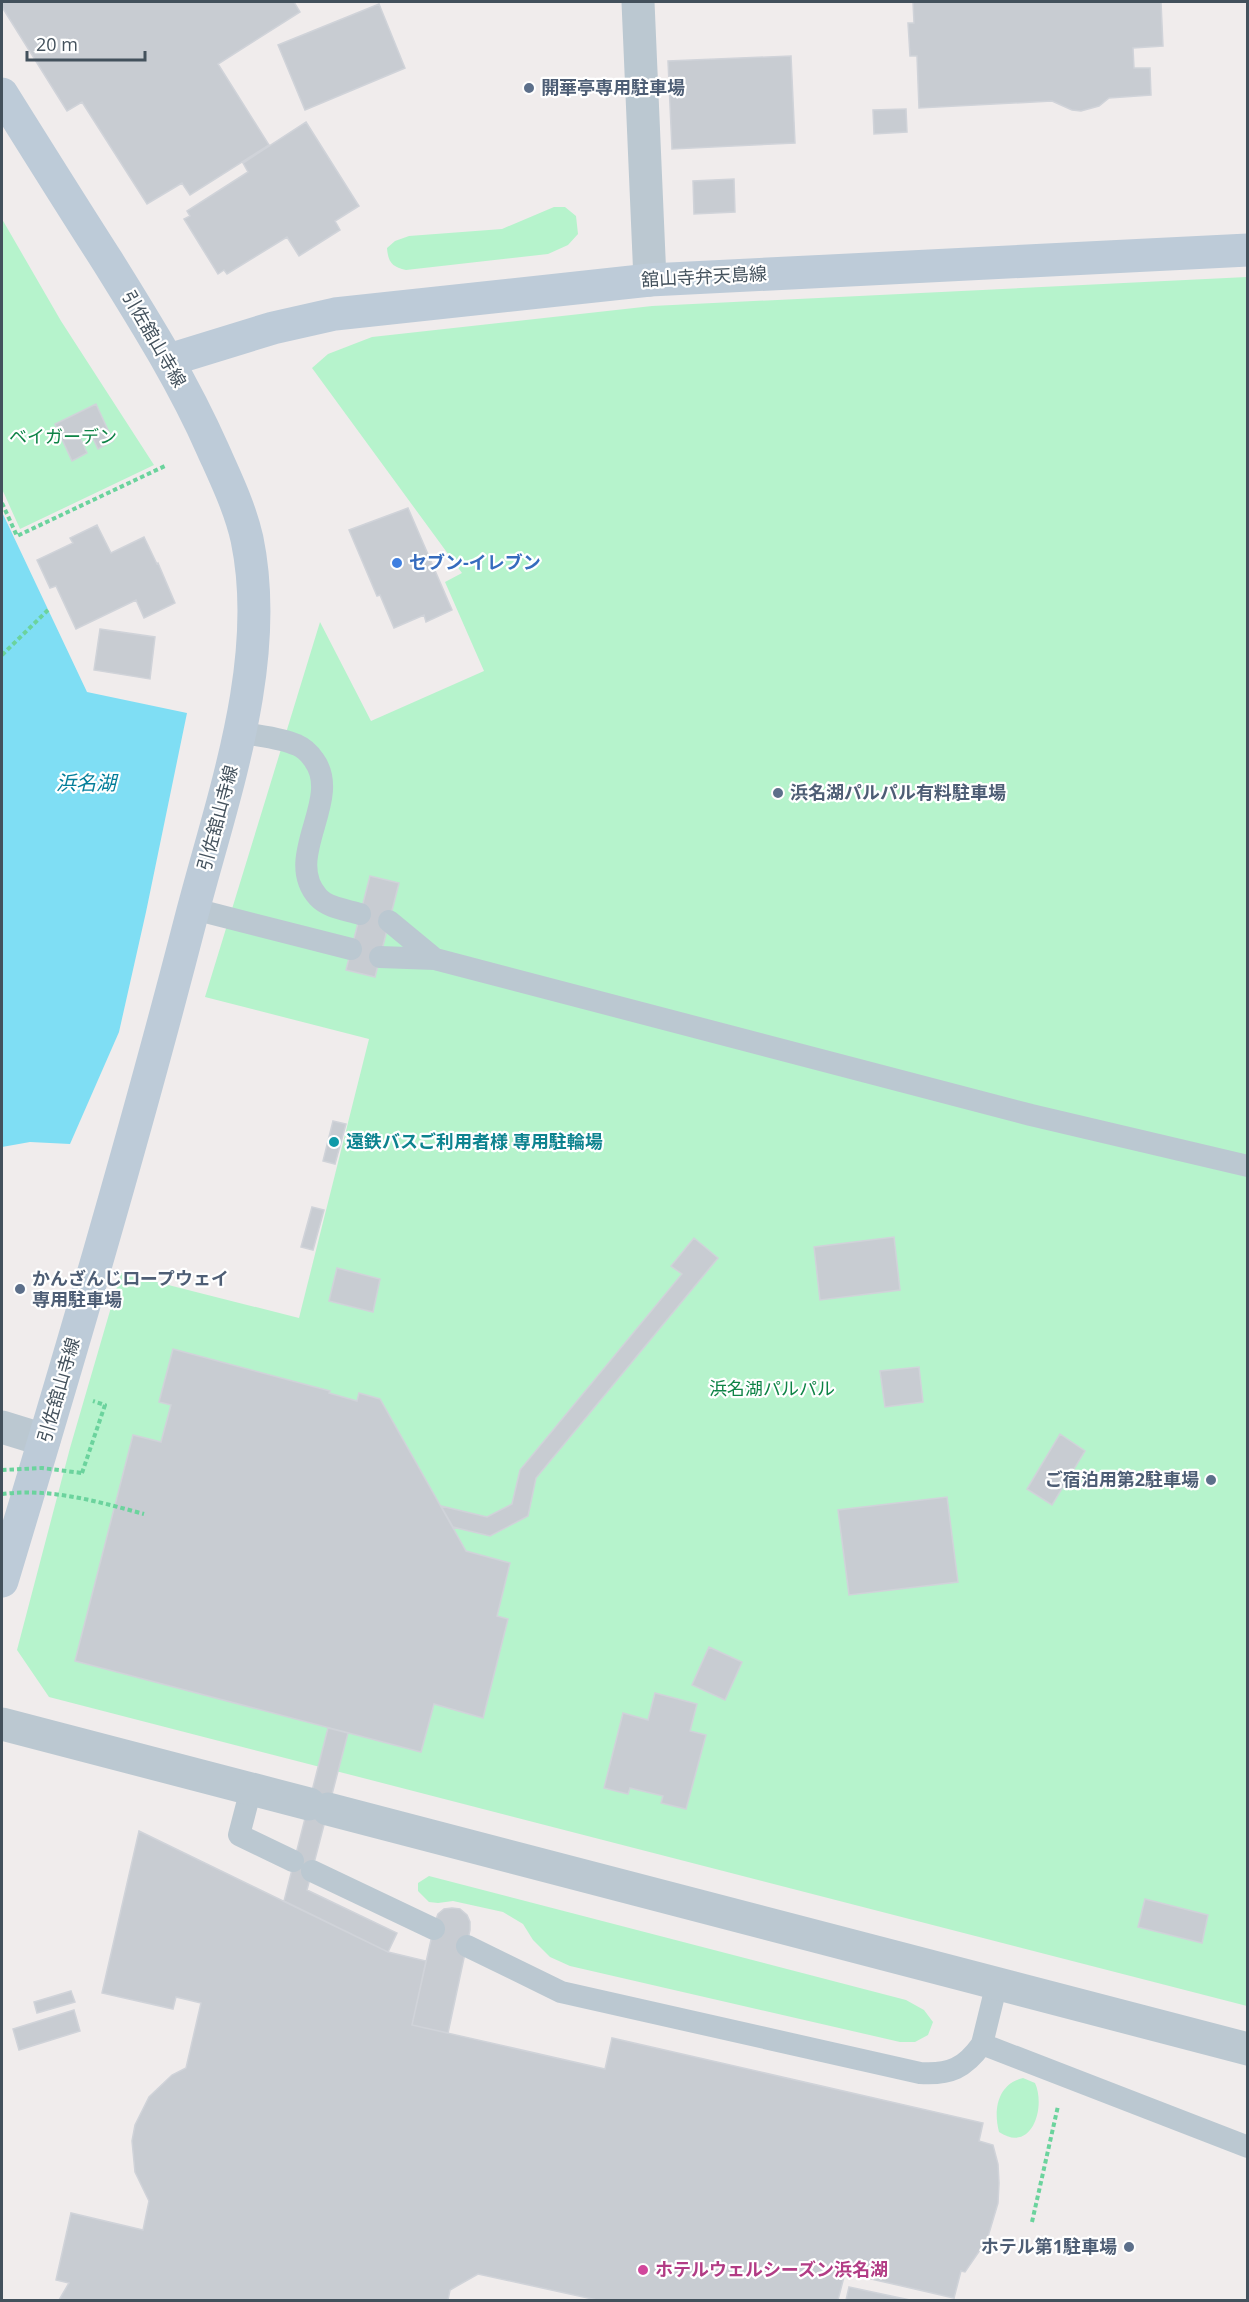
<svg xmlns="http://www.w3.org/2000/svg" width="1249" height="2302" viewBox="0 0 1249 2302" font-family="'Open Sans','Noto Sans JP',sans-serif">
<rect width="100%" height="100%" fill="#f0ecec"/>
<!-- green -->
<path fill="#b6f3cc" d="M554,207H565L576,216L578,234L568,245L548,254L406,270C392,267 388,262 387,248L395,241L409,236L502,229Z
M2,219L61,321L154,465L20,529L2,489Z
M1247,277V2006L49,1697L17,1650L70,1448L121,1273L299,1318L369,1039L205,997L320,622L371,721L484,671L445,582L462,573L312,368L328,354L372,337L652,306Z
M429,1876L906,2000L924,2010L933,2022L928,2035L915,2042H900L570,1966L550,1957L533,1940L523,1924L503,1912L453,1901L438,1903L429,1902L418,1891V1883Z
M1023,2078L1035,2083C1046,2107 1032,2154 999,2132C993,2109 998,2084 1023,2078Z"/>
<!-- water -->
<path fill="#7fdef4" d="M2,512L87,692L187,713L146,912L119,1032L70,1144L30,1142L2,1147Z"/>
<!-- building -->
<path fill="#c8ccd2" stroke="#d0d3d9" stroke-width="1.5" d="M2,2H294L300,12L218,64L269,145L190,195L182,183L147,204L82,102L67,111L2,7Z
M913,2H1161L1163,46L1133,48L1134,68H1150L1151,95L1109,98L1099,106L1081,111L1072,110L1052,101L919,108L917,56H910L908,23H914Z
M379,4L405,68L305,110L278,45Z
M791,56L795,143L672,149L668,61Z
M906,109L907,132L874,134L873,110Z
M306,122L359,206L335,221L340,230L299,256L287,237L227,274L224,270L218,274L184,219L190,216L187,211L248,172L243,163Z
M734,179L735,212L694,214L693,181Z
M96,404L113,441L98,449L89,430L79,435L87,453L72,461L55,424Z
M408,508L452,610L426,622L424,615L394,628L380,595L377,596L349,530Z
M97,525L111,553L144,537L157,564L158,563L175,603L144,618L136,600L76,629L56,586L50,588L37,560L73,543L70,538Z
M100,629L155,637L150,679L94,670Z
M370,876L399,883L375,977L346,970Z
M333,1121L346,1124L335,1164L323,1161Z
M312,1207L324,1210L313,1250L301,1247Z
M894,1237L900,1290L820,1300L814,1247Z
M694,1238L718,1258L536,1478L528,1516L490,1536L453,1527L441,1506L487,1517L512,1504L520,1470L682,1274L671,1266Z
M337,1268L380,1279L373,1312L329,1301Z
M173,1349L330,1391L329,1393L357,1401L359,1393L380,1399L466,1551L510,1563L497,1616L508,1619L483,1718L434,1704L421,1752L75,1661L133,1435L161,1442L171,1405L159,1402Z
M919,1367L923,1402L885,1407L880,1371Z
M1060,1434L1085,1451L1052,1505L1027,1489Z
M947,1497L958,1582L849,1595L838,1510Z
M709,1647L742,1662L725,1700L692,1685Z
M655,1693L697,1704L690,1731L706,1735L686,1809L661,1803L663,1796L630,1788L628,1794L604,1788L623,1713L648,1720Z
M328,1728L348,1733L307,1890L397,1933L388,1952L284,1901Z
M139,1831L388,1952L426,1961L412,2025L605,2069L612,2038L983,2123L979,2141L993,2145L998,2164L999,2183L998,2203L987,2240L965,2272L961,2271L954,2298L845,2273L838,2300H597L478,2274L450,2290L448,2300H59L69,2283L56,2280L71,2213L143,2230L149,2201L135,2172L132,2141L135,2125L149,2097L172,2075L186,2068L201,2003L176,1997L173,2009L102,1993Z
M1145,1899L1208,1915L1202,1943L1138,1927Z
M452,1908L460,1909L467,1915L470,1922V1930L448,2033L412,2025L435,1922L438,1914L444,1909Z
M71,1991L75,2002L37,2013L34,2002Z
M74,2010L80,2031L19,2050L13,2029Z
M849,2287L910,2300H846Z"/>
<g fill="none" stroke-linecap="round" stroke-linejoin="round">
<!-- path -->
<path stroke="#6bd39d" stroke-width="4" stroke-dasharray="4.5 3" stroke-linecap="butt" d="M2,503L17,536L167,465
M2,655L48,610
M82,1473L105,1405L93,1401
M1032,2222L1058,2106"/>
<!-- service -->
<path stroke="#bbc8d1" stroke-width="22" d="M239,732C257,736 280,737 297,745C304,748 310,754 314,760C343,800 282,857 318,897C328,908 347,910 360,914
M194,909L351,949
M389,921L435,959
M380,957L435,959L1031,1115L1248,1166
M251,1789L239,1835L293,1861
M312,1871L434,1929
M467,1946L561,1992L920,2073C950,2075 965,2068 982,2044
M997,1983L982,2044L1248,2147"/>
<!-- minor -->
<path stroke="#bbc8d1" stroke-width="33" d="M2,1427L44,1440"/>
<!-- tertiary -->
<path stroke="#bbc8d1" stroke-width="33" d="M638,2L650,280
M2,1724L309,1804
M328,1809L1248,2049"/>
<!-- secondary -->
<path stroke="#bdcbd8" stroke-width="33" d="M2,94C37,150 72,206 108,262C146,323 184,384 213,450C226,479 240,508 247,539C273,664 221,801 190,922C133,1143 68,1362 2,1581
M169,360L273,328L335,314L650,280L1248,250"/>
<!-- path-bridge -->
<path stroke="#6bd39d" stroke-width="4" stroke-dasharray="4.5 3" stroke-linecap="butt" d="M2,1470L42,1468L82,1473
M2,1494C51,1488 96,1501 144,1514"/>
</g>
<!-- markers -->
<g fill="#5c6f8a" stroke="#fff" stroke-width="2">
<circle cx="529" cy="88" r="6"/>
<circle cx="778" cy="793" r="6"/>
<circle cx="20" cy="1289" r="6"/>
<circle cx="1211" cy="1480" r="6"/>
<circle cx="1129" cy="2247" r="6"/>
</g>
<circle fill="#3f7fe0" stroke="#fff" stroke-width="2" cx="397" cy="563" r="6"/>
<circle fill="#0f9aa8" stroke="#fff" stroke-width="2" cx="334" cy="1142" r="6"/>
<circle fill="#d1479c" stroke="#fff" stroke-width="2" cx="643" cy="2270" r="6"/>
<g text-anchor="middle" stroke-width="4.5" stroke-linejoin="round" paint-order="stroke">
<!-- service labels -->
<g font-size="18" font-weight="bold" fill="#4e5e75" stroke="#fff" text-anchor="start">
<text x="541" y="94">開華亭専用駐車場</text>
<text x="790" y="799">浜名湖パルパル有料駐車場</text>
<text x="32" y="1285">かんざんじロープウェイ<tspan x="32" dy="21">専用駐車場</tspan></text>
<text x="1199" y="1486" text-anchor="end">ご宿泊用第2駐車場</text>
<text x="1117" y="2253" text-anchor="end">ホテル第1駐車場</text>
</g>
<!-- street labels -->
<g font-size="18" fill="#43515c" stroke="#fff">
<text transform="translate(704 277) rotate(-3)" y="6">舘山寺弁天島線</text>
<text transform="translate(154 339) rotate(60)" y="6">引佐舘山寺線</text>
<text transform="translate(218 818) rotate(-75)" y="6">引佐舘山寺線</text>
<text transform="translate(59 1390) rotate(-74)" y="6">引佐舘山寺線</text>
</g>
<!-- park labels -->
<g font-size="18" fill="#0e8346" stroke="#fff">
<text x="63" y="443">ベイガーデン</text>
<text x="772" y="1395">浜名湖パルパル</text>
</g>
<!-- shop labels -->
<g font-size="18" font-weight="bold" fill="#366cbe" stroke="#fff" text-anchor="start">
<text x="409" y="569">セブン-イレブン</text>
</g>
<!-- culture labels -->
<g font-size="18" font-weight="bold" fill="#0d838f" stroke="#fff" text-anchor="start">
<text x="346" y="1148">遠鉄バスご利用者様 専用駐輪場</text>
</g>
<!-- hotel labels -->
<g font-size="18" font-weight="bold" fill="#b23c85" stroke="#fff" text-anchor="start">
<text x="655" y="2276">ホテルウェルシーズン浜名湖</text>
</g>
<!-- water labels -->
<g font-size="20" font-style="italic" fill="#037e9a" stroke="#fff">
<text x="86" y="790">浜名湖</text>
</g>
</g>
<!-- border -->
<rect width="1249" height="2302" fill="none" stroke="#43515c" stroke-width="6"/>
<!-- scale -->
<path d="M27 51v9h118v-9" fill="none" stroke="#43515c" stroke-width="3"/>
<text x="36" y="51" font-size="18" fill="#43515c" stroke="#ffffff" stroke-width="4.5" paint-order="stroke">20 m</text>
</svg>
